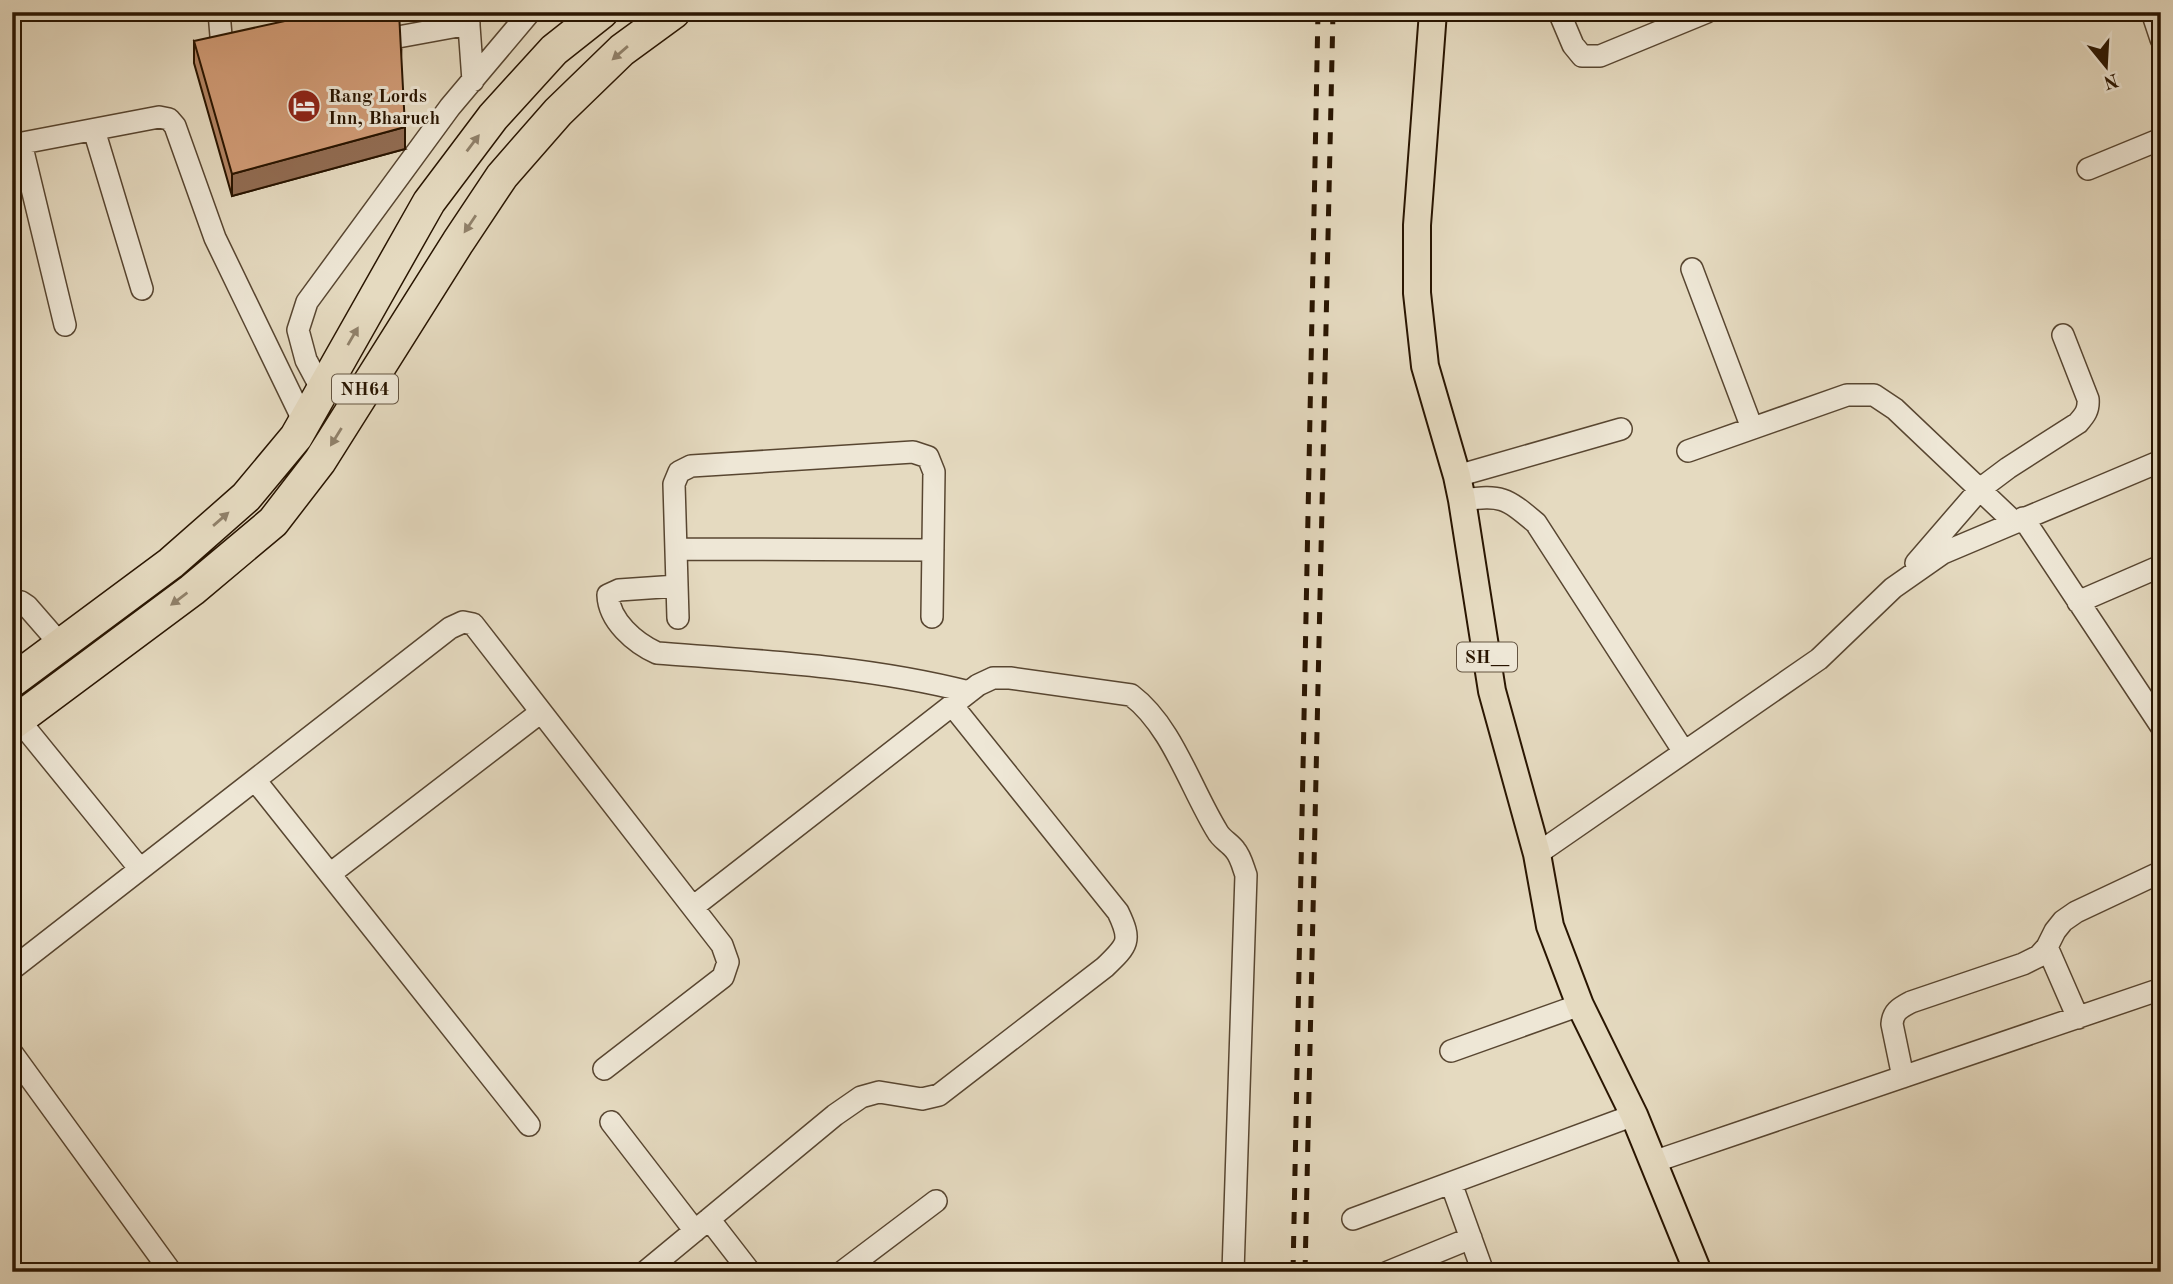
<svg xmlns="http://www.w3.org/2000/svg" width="2173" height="1284" viewBox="0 0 2173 1284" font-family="'Old Standard TT',serif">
<rect width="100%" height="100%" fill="#e5dac0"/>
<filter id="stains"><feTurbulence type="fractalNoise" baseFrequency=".00286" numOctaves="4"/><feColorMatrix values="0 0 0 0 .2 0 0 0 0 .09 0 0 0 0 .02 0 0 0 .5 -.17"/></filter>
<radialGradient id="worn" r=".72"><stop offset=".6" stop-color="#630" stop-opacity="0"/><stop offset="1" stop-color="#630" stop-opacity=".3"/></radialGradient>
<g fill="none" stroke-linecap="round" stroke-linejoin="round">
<defs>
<path id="minor" d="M219,12L222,48
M468,12L473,81
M1559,12L1573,45L1582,56H1600L1707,12
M2152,12L2161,39
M390,57L391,42L398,37L469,24
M94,130L142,289
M21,143L65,325
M12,145L159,117L169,119L175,126L215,238L304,422
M2088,169L2161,139
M1692,269L1752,428
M322,390L306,360L298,330L307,302L450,107L530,12
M1688,451L1847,395H1874L1895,409L2014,522
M1457,476L1621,429
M1462,500C1502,495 1505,497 1536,523L1684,752
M2023,518L2161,726
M676,549L933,550
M1916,563L1980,489L2008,468L2078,423C2085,415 2089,410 2088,399L2063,335
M677,586L619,590L608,595C609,621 635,643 657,653C762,661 867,666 969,692
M12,601L21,602L27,606L61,645
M2078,602L2161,566
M678,618L674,484L679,472L691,466L913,452L928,457L934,472L932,617
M18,719L140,869
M255,780L529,1125
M1537,854L1819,659L1893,588L1943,553L2161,461
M330,874L541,712
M693,907L978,685L993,678H1010L1131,695C1172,726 1190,787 1217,831C1221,839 1230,843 1235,850C1241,857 1243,867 1246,875L1233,1272
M2047,947L2078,1018
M12,969L450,628L463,622L473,624L722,945L728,962L723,977L604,1069
M1451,1051L1580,1005
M12,1053L171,1272
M1903,1077L1892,1024C1893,1011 1900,1008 1911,1002L2023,964L2039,956L2047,947L2055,931L2063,921L2076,912L2161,872
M611,1122L695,1231
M1653,1162L2161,989
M1451,1183L1483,1272
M709,1219L750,1272
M1353,1219L1634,1115
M645,1272L835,1115L861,1097L879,1092L922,1099L939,1095L1105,967C1128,945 1132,941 1118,912L952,705
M842,1272L936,1201
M1388,1272L1471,1238"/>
<path id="major" d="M1433,12L1417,225V293L1425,366L1457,476L1462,500L1492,691L1537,854L1550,926L1580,1005L1634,1115L1698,1272"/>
<path id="highway" d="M12,681L171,563L246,497L296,437L429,202L493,117L554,50L602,12
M12,724L192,590L273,522L320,461L458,242L502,176L558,112L622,50L674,12"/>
</defs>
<!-- minor casing -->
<use href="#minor" stroke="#584631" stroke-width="24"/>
<!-- major casing -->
<use href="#major" stroke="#291501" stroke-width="30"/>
<!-- highway casing -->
<use href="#highway" stroke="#291501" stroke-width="35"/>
<!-- minor -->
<use href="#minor" stroke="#eee7d6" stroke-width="21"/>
<!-- major -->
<use href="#major" stroke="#e5dac0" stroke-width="26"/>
<!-- highway -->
<use href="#highway" stroke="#e5dac0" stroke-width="32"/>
<!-- rail -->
<path stroke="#291501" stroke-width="5" stroke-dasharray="12 12" stroke-linecap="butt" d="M1293,1272L1318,12
M1305,1272L1333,12"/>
</g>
<!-- wall -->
<path fill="#b48666" stroke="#291501" stroke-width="2" d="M194,41L405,149L232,196L194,63Z"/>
<!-- shaded-wall -->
<path fill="#926d53" stroke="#291501" stroke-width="2" d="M405,127V149L232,196V174Z"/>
<!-- building -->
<path fill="#d19c77" stroke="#291501" stroke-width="2" d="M326,12H399L405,127L232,174L194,41Z"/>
<!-- one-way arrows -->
<defs><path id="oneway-solid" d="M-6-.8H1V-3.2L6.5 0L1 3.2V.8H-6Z" transform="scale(1.75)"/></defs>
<g fill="#90816a">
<use href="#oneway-solid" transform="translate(620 53) rotate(139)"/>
<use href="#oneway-solid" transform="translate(473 143) rotate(-53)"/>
<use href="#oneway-solid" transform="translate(470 224) rotate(124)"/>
<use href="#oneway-solid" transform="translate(353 336) rotate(-60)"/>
<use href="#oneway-solid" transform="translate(336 437) rotate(122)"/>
<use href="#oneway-solid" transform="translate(221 519) rotate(-41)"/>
<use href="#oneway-solid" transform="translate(179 599) rotate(143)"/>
</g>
<!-- icons -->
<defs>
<symbol id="hotel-disc" viewBox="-11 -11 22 22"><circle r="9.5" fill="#8f2418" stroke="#eee7d6"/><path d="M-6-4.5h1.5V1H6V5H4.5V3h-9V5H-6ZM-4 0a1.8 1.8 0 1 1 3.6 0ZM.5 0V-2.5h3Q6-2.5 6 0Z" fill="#fff"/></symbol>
</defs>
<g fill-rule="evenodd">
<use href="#hotel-disc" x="285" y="87" width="38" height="38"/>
</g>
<g text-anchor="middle" stroke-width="6" stroke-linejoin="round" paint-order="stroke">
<!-- shield labels -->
<g fill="#eee7d6" stroke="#645441" stroke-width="2">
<rect x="332" y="374.5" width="66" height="29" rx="5"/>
<rect x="1457" y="642.5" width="60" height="29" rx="5"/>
</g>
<g font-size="18" font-weight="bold" fill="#291501">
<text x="365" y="395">NH64</text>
<text x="1487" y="663">SH__</text>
</g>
<!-- poi labels -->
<g font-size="19" font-weight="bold" fill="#291501" stroke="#eee7d6" text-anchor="start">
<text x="328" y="102">Rang Lords<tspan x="328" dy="22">Inn, Bharuch</tspan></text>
</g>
</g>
<!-- margin -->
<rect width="2173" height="1284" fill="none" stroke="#e5dac0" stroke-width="42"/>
<rect x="14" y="14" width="2145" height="1256" fill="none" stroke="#291501" stroke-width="3.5"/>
<rect x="21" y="21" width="2131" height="1242" fill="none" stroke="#291501" stroke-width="2"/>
<!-- north arrow -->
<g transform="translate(2106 66) rotate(162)" stroke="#eee7d6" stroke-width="5" paint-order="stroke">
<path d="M0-5L12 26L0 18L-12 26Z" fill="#291501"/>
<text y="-10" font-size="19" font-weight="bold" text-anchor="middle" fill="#291501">N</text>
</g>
<rect width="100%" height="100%" filter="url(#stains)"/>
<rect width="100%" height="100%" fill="url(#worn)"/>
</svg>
